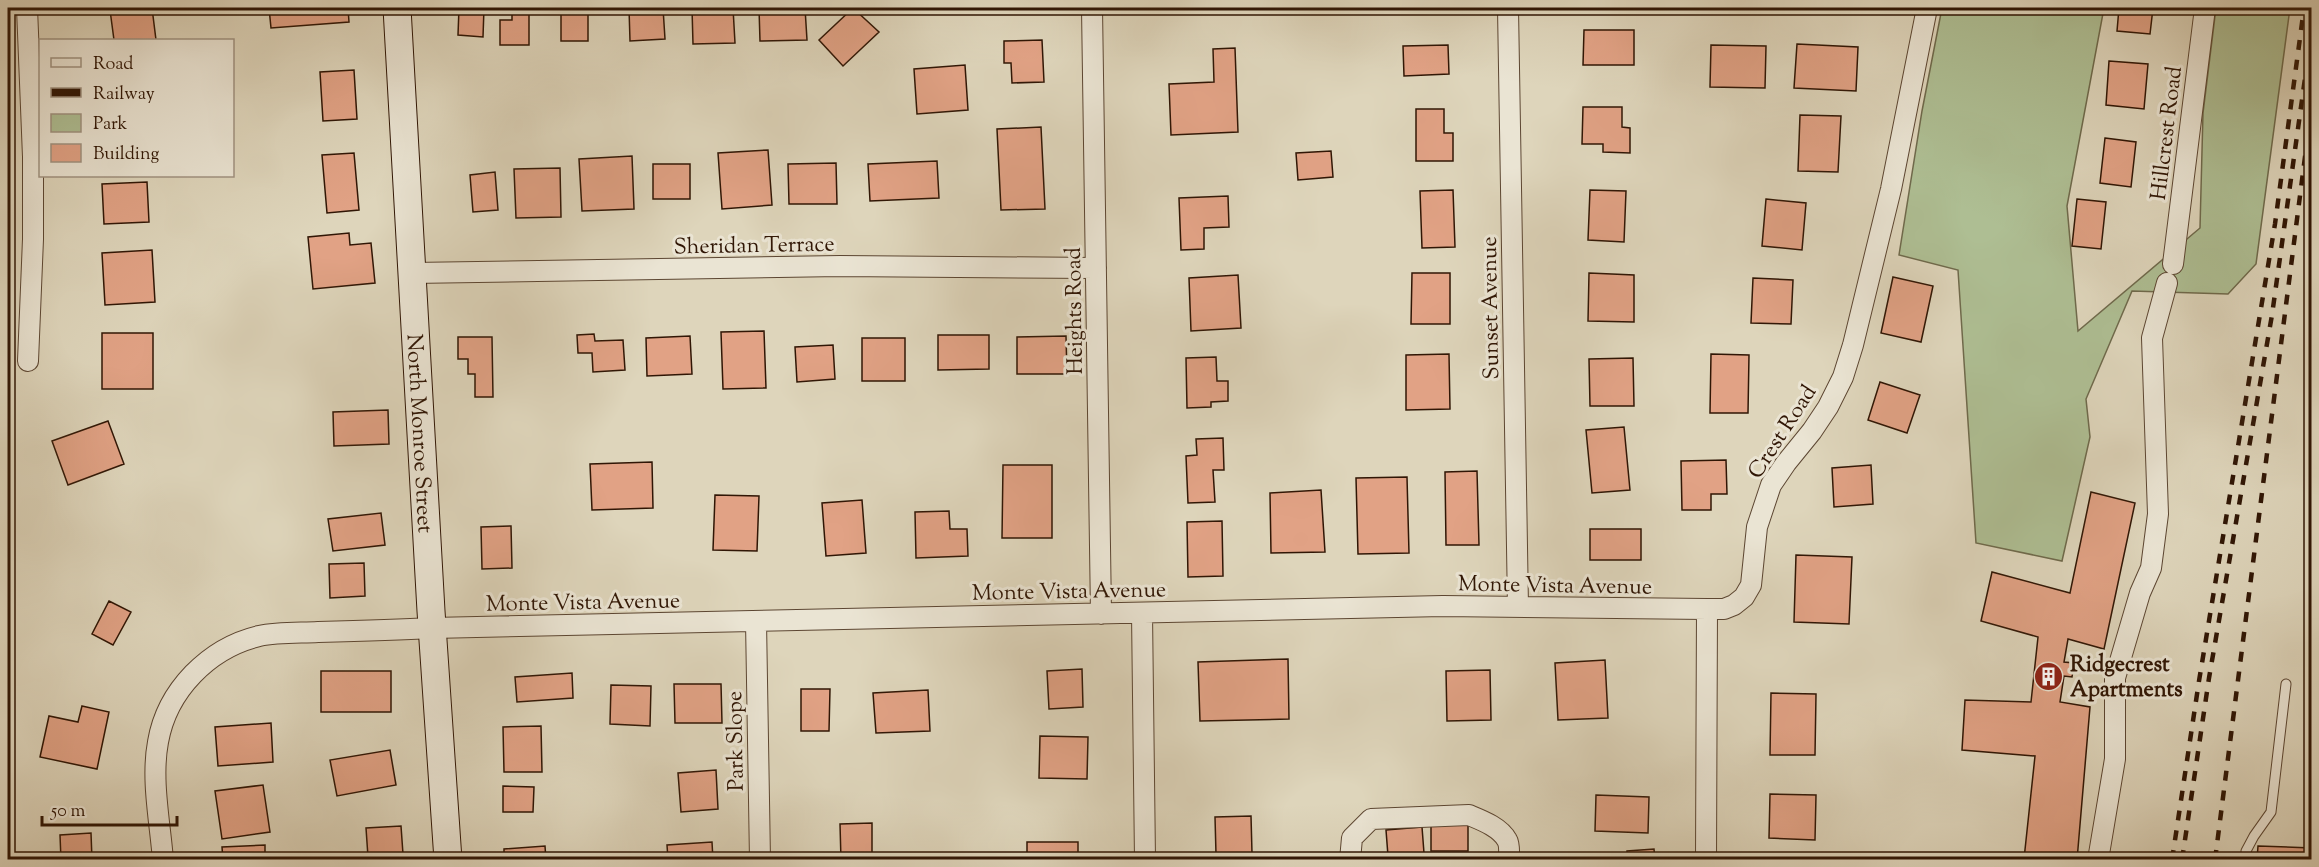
<svg xmlns="http://www.w3.org/2000/svg" width="2319" height="867" viewBox="0 0 2319 867" font-family="'Sorts Mill Goudy',serif">
<rect width="100%" height="100%" fill="#ded5bb"/>
<filter id="stains"><feTurbulence type="fractalNoise" baseFrequency=".00333" numOctaves="4"/><feColorMatrix values="0 0 0 0 .2 0 0 0 0 .09 0 0 0 0 .02 0 0 0 .5 -.17"/></filter>
<radialGradient id="worn" r=".72"><stop offset=".6" stop-color="#630" stop-opacity="0"/><stop offset="1" stop-color="#630" stop-opacity=".3"/></radialGradient>
<!-- green -->
<path fill="#aebe93" stroke="#6f6a4c" stroke-width="1.5" d="M1942,8H2104L2067,206L2078,331L2200,228L2203,113L2216,8H2290L2256,264L2228,294L2132,291L2086,399L2090,437L2062,561L1976,543L1958,270L1899,255L1922,111Z"/>
<!-- building -->
<path fill="#e1a285" stroke="#301605" stroke-width="1.5" d="M132,8H152L156,40H114L110,10Z
M269,8H348L349,22L271,28Z
M459,8H484L483,37L458,35Z
M512,8H529V45H500V20H512Z
M561,8H588V41H561Z
M629,8H663L665,39L630,41Z
M692,8H733L735,43L693,44Z
M759,8H805L807,40L760,41Z
M853,8L879,32L843,66L819,40Z
M2119,8H2153L2150,34L2117,31Z
M1584,30H1634V65H1583Z
M1042,40L1044,82L1012,83L1011,63H1004V41Z
M1797,44L1858,47L1856,91L1794,88Z
M1448,45L1449,74L1404,76L1403,46Z
M1711,45L1766,46L1765,88L1710,87Z
M1235,48L1238,132L1171,135L1169,84L1214,82L1213,49Z
M2109,61L2148,64L2144,109L2106,105Z
M965,65L968,110L917,114L914,69Z
M354,70L357,119L323,121L320,72Z
M1583,107H1622V127L1630,128V153L1603,152V144H1582Z
M1416,109H1444V133H1453V161H1416Z
M1800,115L1841,116L1838,172L1798,171Z
M1041,127L1045,209L1001,210L997,129Z
M2105,138L2136,142L2131,187L2100,183Z
M768,150L772,205L722,209L718,153Z
M1331,151L1333,177L1298,180L1296,153Z
M354,153L359,210L327,213L322,155Z
M632,156L634,209L582,211L579,159Z
M937,161L939,198L870,201L868,164Z
M836,163L837,204H789L788,164Z
M653,164H690V199H653Z
M560,168L561,217L516,218L514,169Z
M495,172L498,210L473,212L470,175Z
M147,182L149,222L104,224L102,184Z
M1453,190L1455,247L1422,248L1420,191Z
M1590,190L1626,191L1624,242L1588,240Z
M1228,196L1229,227L1204,228V249L1181,250L1179,198Z
M1766,199L1806,203L1802,250L1762,246Z
M2077,199L2106,202L2101,249L2072,246Z
M349,233L350,245L371,243L375,283L313,289L308,237Z
M152,250L155,302L105,305L102,253Z
M1412,273H1450V324H1411Z
M1589,273L1634,275V322L1588,321Z
M1238,275L1241,328L1191,331L1189,278Z
M1893,277L1933,286L1921,342L1881,333Z
M1753,278L1793,280L1791,324L1751,323Z
M764,331L766,388L723,389L721,332Z
M102,333H153V389H102Z
M594,334L595,341L623,340L625,370L593,372L592,353H578L577,335Z
M938,335H989V369L938,370Z
M690,336L692,374L647,376L646,338Z
M1066,336L1067,374H1017V337Z
M458,337H492L493,397H475V374H468V359H458Z
M862,338H905V381H862Z
M833,345L835,379L797,382L795,347Z
M1449,354L1450,409L1406,410V355Z
M1711,354L1749,355L1748,413H1710Z
M1216,357L1217,381H1228V401L1211,402V407L1187,408L1186,358Z
M1633,358L1634,406H1590L1589,359Z
M1880,382L1920,395L1907,433L1868,420Z
M388,410L389,444L334,446L333,412Z
M108,421L124,464L68,485L52,441Z
M1624,427L1630,490L1592,493L1586,430Z
M1223,438L1224,470H1213L1215,502L1188,503L1186,456L1197,455L1196,439Z
M1726,460L1727,494H1711V510H1682L1681,461Z
M652,462L653,508L592,510L590,464Z
M1003,465H1052V538H1002Z
M1871,465L1873,504L1834,507L1832,468Z
M1477,471L1479,545H1446L1445,472Z
M1407,477L1409,553L1358,554L1356,478Z
M1321,490L1325,552L1271,553L1270,493Z
M2091,492L2135,503L2104,649L2068,639L2064,662L2074,663L2072,677L2064,676L2060,702L2090,707L2077,860L2024,859L2035,756L1962,750L1965,700L2031,702L2038,637L1981,621L1992,572L2070,593Z
M715,495L759,496L757,551L713,550Z
M862,500L866,553L826,556L822,503Z
M949,511L950,529H967L968,556L916,558L915,512Z
M381,513L385,545L333,551L328,519Z
M1222,521L1223,576L1188,577L1187,522Z
M511,526L512,568L482,569L481,527Z
M1590,529H1641V560H1590Z
M1796,555L1852,557L1849,624L1794,622Z
M364,563L365,596L330,598L329,564Z
M109,601L131,612L113,645L92,634Z
M1288,659L1289,719L1200,721L1198,662Z
M1605,660L1608,718L1558,720L1555,663Z
M1082,669L1083,707L1049,709L1047,671Z
M1490,670L1491,720L1447,721L1446,671Z
M321,671H391V712H321Z
M572,673L573,698L517,702L515,677Z
M674,684H721L722,723H675Z
M611,685L651,686L650,726L610,724Z
M801,689H830L829,731H801Z
M928,690L930,731L876,733L873,693Z
M1771,693L1816,694L1815,755H1770Z
M82,706L109,712L97,769L40,757L49,716L78,722Z
M271,723L273,762L218,766L215,727Z
M541,726L542,772H504L503,727Z
M1040,736L1088,737L1087,779L1039,778Z
M390,750L396,785L337,796L330,760Z
M716,770L718,809L681,812L678,773Z
M263,785L270,832L222,839L215,791Z
M503,786L534,787L533,812H503Z
M1770,794L1816,795L1815,840L1769,838Z
M1596,795L1649,797L1648,833L1595,831Z
M1251,816L1252,853L1216,854L1215,817Z
M872,823V860H841L840,824Z
M1431,825H1468V851H1431Z
M401,826L403,854L368,857L366,828Z
M1422,827L1424,853L1388,856L1386,830Z
M91,833L92,860H61L60,835Z
M712,842L713,860H668L667,845Z
M1027,842H1078V860H1027Z
M265,845V860H223L222,847Z
M545,846L546,860H504V849Z
M2258,846L2312,848V860H2257Z
M1654,849L1655,860H1627V851Z"/>
<g fill="none" stroke-linecap="round" stroke-linejoin="round">
<defs>
<path id="service" d="M2246,860V851L2254,836L2271,812L2286,684"/>
<path id="minor" d="M27,8L33,157V239L28,361
M1092,8L1101,614
M1508,8L1518,607
M2173,264L2205,8
M412,273L840,266L1096,268
M1142,613L1145,860
M756,621L760,860
M163,860C160,822 151,779 158,742C167,690 209,648 259,636C278,632 299,633 318,632C356,631 394,630 432,628L1443,606L1707,609H1724L1734,605L1744,597L1751,585L1757,527L1771,485L1786,463L1812,431L1828,407L1843,377L1853,345L1891,189L1927,8
M1350,860L1352,838L1371,819L1469,815C1481,820 1500,827 1507,840C1510,845 1509,853 1509,860
M1706,860L1707,609
M2098,860L2115,759V678L2140,593L2151,568L2158,514L2152,338L2167,283"/>
<g id="secondary">
<path id="s1" d="M397,8L431,611L448,860"/>
</g>
</defs>
<!-- service casing -->
<use href="#service" stroke="#5c4632" stroke-width="11"/>
<!-- minor casing -->
<use href="#minor" stroke="#5c4632" stroke-width="22"/>
<!-- secondary casing -->
<use href="#secondary" stroke="#301605" stroke-width="29"/>
<!-- service -->
<use href="#service" stroke="#eae4d3" stroke-width="9"/>
<!-- minor -->
<use href="#minor" stroke="#eae4d3" stroke-width="20"/>
<!-- secondary -->
<use href="#secondary" stroke="#eae4d3" stroke-width="27"/>
<!-- rail -->
<path stroke="#301605" stroke-width="4.5" stroke-dasharray="10 10" stroke-linecap="butt" d="M2172,860L2199,681L2275,224L2304,8
M2182,860L2209,678L2272,315L2312,28
M2215,860L2312,102"/>
</g>
<!-- icons -->
<defs>
<symbol id="building-disc" viewBox="-11 -11 22 22"><circle r="9.5" fill="#8f2418" stroke="#eae4d3"/><path d="M-4-6H4V6H1V3H-1V6H-4ZM-2.5-4.3h1.7v1.8h-1.7ZM.8-4.3h1.7v1.8H.8ZM-2.5-1h1.7V.8h-1.7ZM.8-1h1.7V.8H.8Z" fill="#fff"/></symbol>
</defs>
<g fill-rule="evenodd">
<use href="#building-disc" x="2032" y="660" width="33" height="33"/>
</g>
<g text-anchor="middle" stroke-width="6" stroke-linejoin="round" paint-order="stroke">
<!-- street labels -->
<g font-size="22" fill="#301605" stroke="#eae4d3">
<text transform="translate(2165 133) rotate(-83)" y="8">Hillcrest Road</text>
<text transform="translate(754 244) rotate(-1)" y="8">Sheridan Terrace</text>
<text transform="translate(1489 308) rotate(-91)" y="8">Sunset Avenue</text>
<text transform="translate(1073 311) rotate(-91)" y="8">Heights Road</text>
<text transform="translate(1781 431) rotate(-57)" y="8">Crest Road</text>
<text dy="8" stroke="none"><textPath href="#s1" startOffset="426">North Monroe Street</textPath></text>
<text transform="translate(1555 584) rotate(1)" y="8">Monte Vista Avenue</text>
<text transform="translate(1069 590) rotate(-1)" y="8">Monte Vista Avenue</text>
<text transform="translate(583 601) rotate(-1)" y="8">Monte Vista Avenue</text>
<text transform="translate(734 741) rotate(-91)" y="8">Park Slope</text>
</g>
<!-- poi labels -->
<g font-size="22" font-weight="bold" fill="#301605" stroke="#eae4d3" text-anchor="start">
<text x="2070" y="671">Ridgecrest<tspan x="2070" dy="25">Apartments</tspan></text>
</g>
</g>
<!-- margin -->
<rect width="2319" height="867" fill="none" stroke="#ded5bb" stroke-width="30"/>
<rect x="9" y="9" width="2301" height="849" fill="none" stroke="#301605" stroke-width="3"/>
<rect x="15" y="15" width="2289" height="837" fill="none" stroke="#301605" stroke-width="1.5"/>
<!-- legend -->
<rect x="39" y="39" width="195" height="138" fill="#eae4d3" stroke="#a09281" stroke-width="1.5"/>
<rect x="51" y="58" width="30" height="9" fill="#eae4d3" stroke="#a09281" stroke-width="1.5"/>
<text x="93" y="69" font-size="18" fill="#301605">Road</text>
<rect x="51" y="88" width="30" height="9" fill="#301605" stroke="#a09281" stroke-width="1.5"/>
<text x="93" y="99" font-size="18" fill="#301605">Railway</text>
<rect x="51" y="114" width="30" height="18" fill="#aebe93" stroke="#a09281" stroke-width="1.5"/>
<text x="93" y="129" font-size="18" fill="#301605">Park</text>
<rect x="51" y="144" width="30" height="18" fill="#e1a285" stroke="#a09281" stroke-width="1.5"/>
<text x="93" y="159" font-size="18" fill="#301605">Building</text>
<!-- scale -->
<path d="M42 816v9h135v-9" fill="none" stroke="#301605" stroke-width="3"/>
<text x="51" y="816" font-size="18" fill="#301605" stroke="#eae4d3" stroke-width="4.5" paint-order="stroke">50 m</text>
<rect width="100%" height="100%" filter="url(#stains)"/>
<rect width="100%" height="100%" fill="url(#worn)"/>
</svg>
